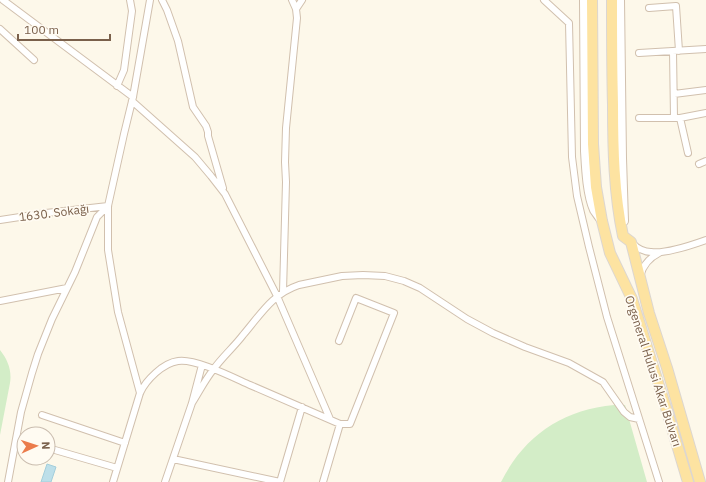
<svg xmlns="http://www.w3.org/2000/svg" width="706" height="482" viewBox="0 0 706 482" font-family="'IBM Plex Sans',sans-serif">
<rect width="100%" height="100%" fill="#fdf8ea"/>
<!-- green -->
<path fill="#d3edc7" d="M0,350C8,360 12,371 10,383L0,435Z
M614,405H625L647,482H501C524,436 562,410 614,405Z"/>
<!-- water -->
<path fill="#bddfe9" stroke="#a3cedb" d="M47,464L56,467L51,482H41Z"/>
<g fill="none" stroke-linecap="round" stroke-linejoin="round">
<defs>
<path id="minor" d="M3,0L133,97
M162,0L167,10L178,41L193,107L206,126L208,132V136L223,188
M544,0L569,23L572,157L577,196L589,247L607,317L659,482
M649,8L676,6L679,51
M296,9L302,0
M0,29L34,60
M673,51L674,118
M639,53L706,49
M117,86L124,70L132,11L130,0
M674,94L706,90
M132,101L195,157L211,176L225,194L277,296L330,419
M639,118H680L706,113
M680,118L688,153
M699,164L706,161
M0,220L46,213L108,206
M632,243C637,248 644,252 651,252C665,254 692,245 706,240
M640,276C643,265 649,258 659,253
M283,292L286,182L285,162L286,128L297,18L296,9L292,0
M0,301L67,288
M140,393L118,312L108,250V206L124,134L133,97L150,0
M192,403C199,392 205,380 213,370C222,357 234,347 243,335C261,314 272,294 299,285L342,276L363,275L385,276L404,281L420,288L467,319L493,333L525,347L569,363L603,382L624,412L630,417L639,419
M42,415L125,443
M48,448L117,468
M173,459L280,482
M8,482L21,412L32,373L38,354L52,319L75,272L97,217L108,206
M113,482L140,393C146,380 163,363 178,361C195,358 234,378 250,385C280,398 310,411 340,424H350L394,313L356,298L339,341
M165,482L192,403L202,365
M280,482L302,407
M323,482L340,424"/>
<path id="tertiary" d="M584,0L585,151C586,168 587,194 594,210C596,213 599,217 601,220
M620,0L622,158L624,221"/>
<path id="primary" d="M592,0L593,144L596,187L602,221L610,253L632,299L666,408L688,482
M612,0C612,35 612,70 613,105C613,149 614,193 623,236L631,242L649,313L667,368L700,482"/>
</defs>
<!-- minor casing -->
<use href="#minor" stroke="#d1c0ae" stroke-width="8"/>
<!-- tertiary casing -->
<use href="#tertiary" stroke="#d1c0ae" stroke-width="10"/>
<!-- primary casing -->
<use href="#primary" stroke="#dcd6d0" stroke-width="12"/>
<!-- minor -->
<use href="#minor" stroke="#fff" stroke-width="6"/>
<!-- tertiary -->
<use href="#tertiary" stroke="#fff" stroke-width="8"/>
<!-- primary -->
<use href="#primary" stroke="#fde3a1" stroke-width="10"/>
</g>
<g text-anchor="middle" stroke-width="3.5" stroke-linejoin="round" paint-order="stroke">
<!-- street labels -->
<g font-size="12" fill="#7a604b" stroke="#fffbf2">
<text transform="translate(54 213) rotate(-7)" y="4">1630. Sokağı</text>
<text transform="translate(653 371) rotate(72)" y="4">Orgeneral Hulusi Akar Bulvarı</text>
</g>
</g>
<!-- north arrow -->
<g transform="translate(36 446) rotate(87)"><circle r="19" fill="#fffbf2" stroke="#cabdaf"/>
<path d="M0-3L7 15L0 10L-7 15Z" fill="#eb7c4c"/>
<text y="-6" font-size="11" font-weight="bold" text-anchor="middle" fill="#7a604b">N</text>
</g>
<!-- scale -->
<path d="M18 34v6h92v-6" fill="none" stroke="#7a604b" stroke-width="2"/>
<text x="24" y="34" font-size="12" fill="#7a604b" stroke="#fffbf2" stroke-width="3" paint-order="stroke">100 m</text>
</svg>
